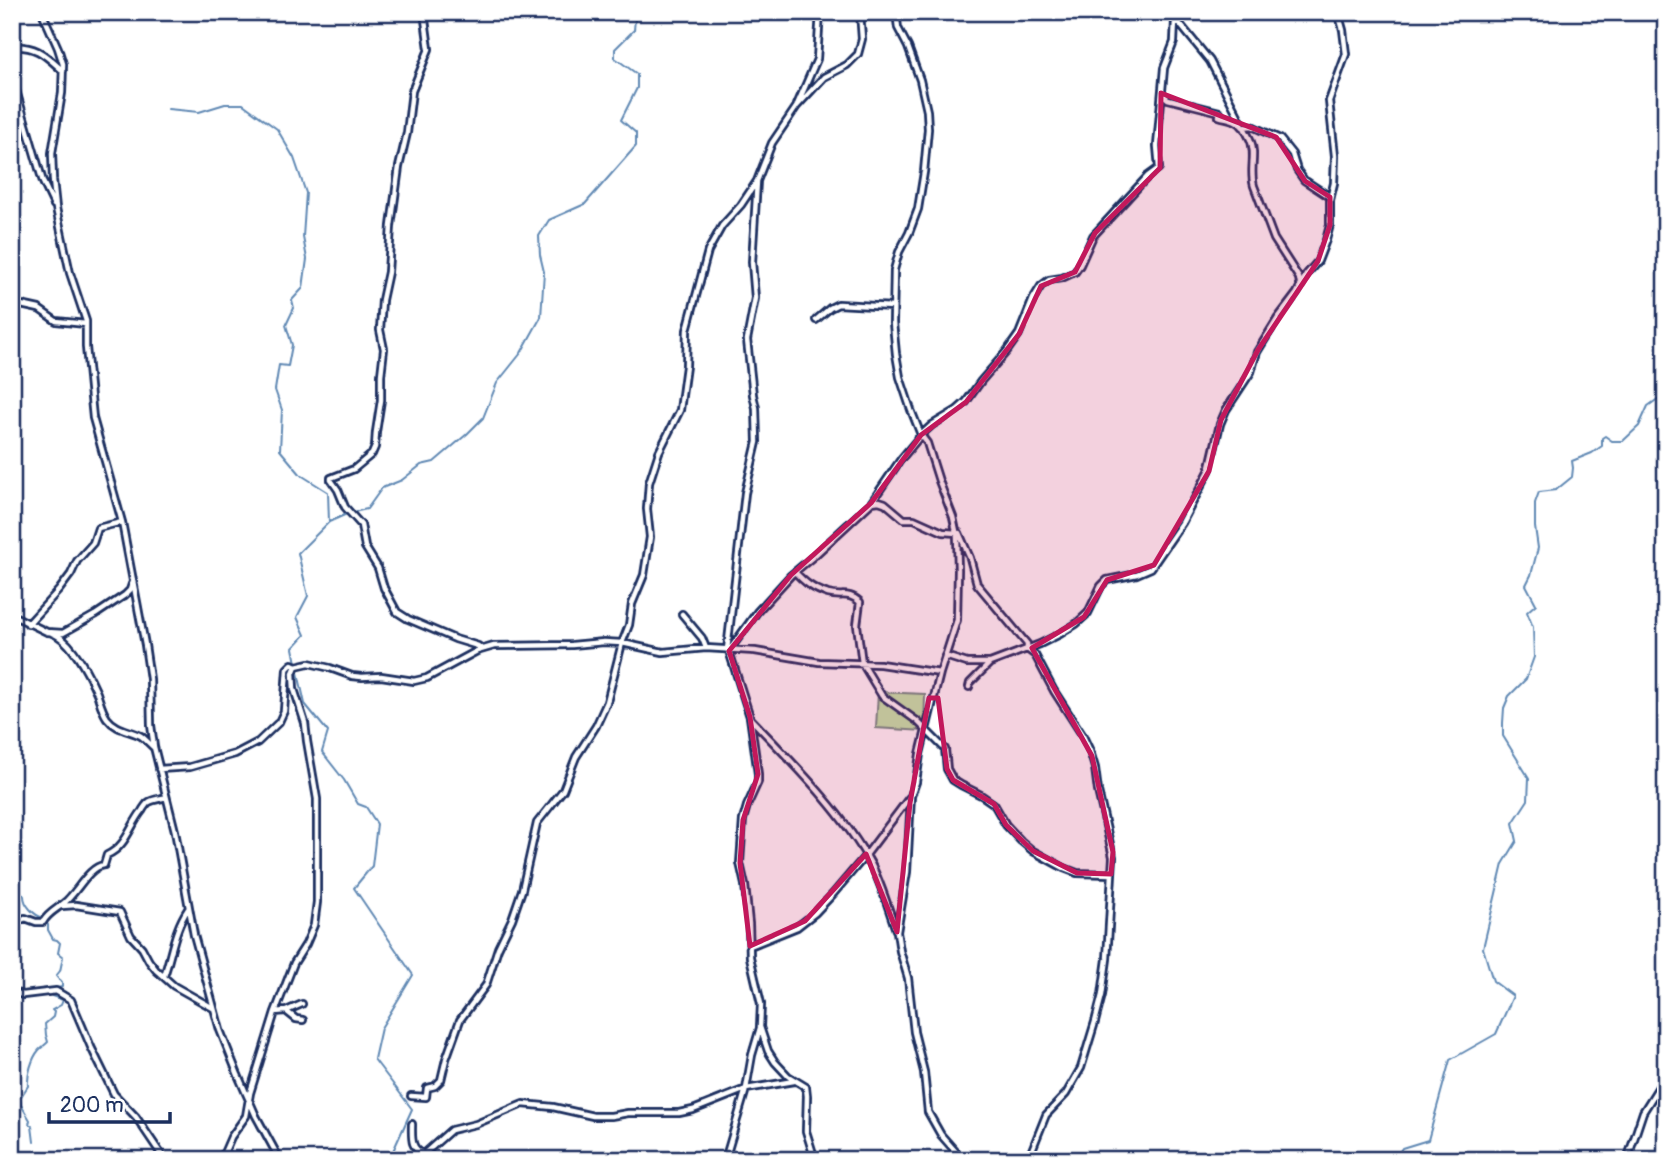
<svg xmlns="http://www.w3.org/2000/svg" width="1678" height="1172" viewBox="0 0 1678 1172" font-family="Pangolin,sans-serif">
<rect width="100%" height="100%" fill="#fff"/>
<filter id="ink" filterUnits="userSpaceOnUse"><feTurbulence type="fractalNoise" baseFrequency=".0143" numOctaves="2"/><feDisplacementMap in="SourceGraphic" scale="14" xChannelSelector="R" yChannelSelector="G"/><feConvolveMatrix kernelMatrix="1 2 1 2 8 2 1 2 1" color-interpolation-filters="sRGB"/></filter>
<g filter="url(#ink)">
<!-- green -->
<path fill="#c1edaa" stroke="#6e8e84" stroke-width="2" d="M878,692L925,694L924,731L876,728Z"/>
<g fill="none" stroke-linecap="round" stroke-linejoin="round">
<!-- stream -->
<path stroke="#6189b4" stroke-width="2" d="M168,109L199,112L225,104H243L277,129L294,158L306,193L303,237L307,259L303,288L292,300L294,308L286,325L292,345L288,366L279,365L275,390L282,410L280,450L301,475L328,492L329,522L298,553L308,596L297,617L305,635L293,648L296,663
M1665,199L1666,200
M329,522L349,513L367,509L382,488L402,480L421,465L434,462L467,434L483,418L497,383L521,353L541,317L544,272L540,255L539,236L549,220L585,204L636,146V133L621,120L637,88V74L615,58V49L634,30L635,19L638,12
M297,668L305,704L328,732L322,752L344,780L358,804L366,807L377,824L372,866L354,888L413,975L381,1028L374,1059L412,1109L389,1160
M12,881V883
M12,889L22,893L24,896C24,905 34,915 43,918
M34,1142L32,1126L29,1124L30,1120L21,1105L20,1098L28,1086C27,1075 32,1058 39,1050C42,1047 45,1045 48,1042L46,1035L45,1024L53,1017L54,1012L52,1010L61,1005L63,1000L52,996L57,988L62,987V983L56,976L60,971L63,957L58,953L60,943L57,940L53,939L48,930V925L46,922
M1394,1160L1402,1148L1428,1140L1450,1060L1496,1034L1513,996L1493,981L1483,948L1503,864L1517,841L1513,823L1528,800L1529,778L1503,736V723L1504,708L1509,696L1526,679L1534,657L1533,627L1527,612L1536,604L1526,585L1531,575L1538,548L1535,527V503L1539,492L1556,490L1572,477L1573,468L1572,461L1592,453L1602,446V438L1605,436L1612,441H1623L1639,426L1648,406L1662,396L1666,389"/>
<defs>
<path id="minor" d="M42,12L58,48L63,64L62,93L52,153L53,180L56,208L70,273L86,321V347L93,418L122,522L145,645L150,679L151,725L154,747L175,831L194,935L220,1030L238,1075L256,1116L280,1160
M424,12L429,49L412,91L407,133L399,167L391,226L388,272L382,300L380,330L384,349L381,375V400L376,432L375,447L372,454L354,469L331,478V480L338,490L345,507L361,525L365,547L378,568L384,588L397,612L408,619L455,639L478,646L482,649
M896,12L898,28L908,47L920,80L927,111L928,129L924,172L918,209L909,233L899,252L894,270L893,323L896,354L900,377L911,410L921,435L927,443L939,481L953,517L957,536L958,570L957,620L940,673L920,754L916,782L911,796L907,872L897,932L900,951L908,978L914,1032L924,1072L928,1112L941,1135L963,1160
M1170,12L1210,61L1250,139C1257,154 1249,170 1254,186L1274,239L1299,278L1300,284
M12,47C37,45 46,56 63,71
M12,77L43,182L54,205
M1162,94L1168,99L1220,112L1219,116C1228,119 1238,119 1243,127L1252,126L1280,139L1292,154L1297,170L1304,180L1330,197
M797,105L817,59L820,12
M12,303L39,309L56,321L86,324
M816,320L830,308L838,304L893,307
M872,502L879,501L885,503L904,519H914L943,532L957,533
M959,533L970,558L977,584L1027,644V649L1035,655L1054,691L1083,736L1090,751L1095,768L1098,791L1113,857L1107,959L1102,995L1095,1022L1081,1068L1066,1094L1046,1115L1028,1160
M795,572C805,583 813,589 828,594C842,598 848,591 860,602L857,625L862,663L882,696L917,721L945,749L947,769L953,780L961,785L981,795L994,804L1006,825L1021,841L1033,851L1064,868L1077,873L1111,874
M682,614L702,638L706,648
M12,615L47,632L63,633L95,615L125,595L130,590L132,584
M28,624L59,590L71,574L77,561L93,543L98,528L122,522
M52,633C71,639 89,675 97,693C100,702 102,711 107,718C116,730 129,730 141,736C145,739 149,743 153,747
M727,650L745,493L757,442L756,408L753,395L747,340L755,298L752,262L757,181L772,143L797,106L824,77L847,65L858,54L862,39L860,12
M945,656L967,663H990L1040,644L1060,634L1076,624L1088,613L1101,586L1107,580L1137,574L1151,568L1182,523L1209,471L1220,424L1226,410L1251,372L1257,352L1278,318L1297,293L1306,275L1318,261L1326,240L1330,225V200L1334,183L1335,156L1329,101L1346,54L1343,30L1338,12
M969,687L970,683L989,664
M750,718C792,762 842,811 871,864C882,885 888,908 896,930
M159,769L190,767L235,754L258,742L279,722L284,711L287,669L292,664L296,666
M62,906L76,905L120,912L131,936L142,948L149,961L156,970L174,986L213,1008
M12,925L25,918L36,922H43C49,912 56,910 64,903C77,893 88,867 104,865L107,855C126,847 130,826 142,811C143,809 147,803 149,802C154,799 161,799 166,797
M750,946L797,927L815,913L833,894L866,855L909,798
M164,976C172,953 174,930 188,909
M12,992L23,995L56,991L71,1000L91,1047L114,1094L136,1117L165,1160
M286,1011L302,1004
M275,1012L286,1011L296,1019L303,1020
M1659,1087L1666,1096
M411,1096L426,1097L427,1088L435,1086L441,1080L446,1059L460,1020L486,985L498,948L512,919L522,890L537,823L563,790L576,757L596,726L607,702L622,643L629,625L632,604L644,575L650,537L647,509L649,483L659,452L680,410L686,366L687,330L708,251L722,226L741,205L757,181
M412,1124C412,1137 410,1149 424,1154L451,1130L476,1124L523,1104L553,1107L593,1116H611L628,1113H679L693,1110L746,1089L794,1081
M221,1160L231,1137L246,1116L250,1093L275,1012L294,963L306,944L314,925L317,902V799L307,741L305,723L294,689L293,673L296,666L309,663L330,668L352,676L362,677L381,676L414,681L427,678L477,651L494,646L572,645L604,642L622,643L663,652L706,648L755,651L819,662L880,664L940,673
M725,1160L746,1089L752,1055L760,1028
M815,1160L806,1131L807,1096L806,1087L788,1076L775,1062L768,1051L760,1027L761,1004L750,957L749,924L745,885L740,863L743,820L747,806L758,782V774L750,717L729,651L757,612L791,575L815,555L871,503L901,459L921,435L932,425L957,410L966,402L981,381L1007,351L1019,334L1033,299L1041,286L1049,280L1062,278L1075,272L1080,265L1093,236L1148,176L1159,168L1157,146L1164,68L1174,42L1175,20L1180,12
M1627,1160L1643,1112L1660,1085L1666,1058"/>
</defs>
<!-- minor casing -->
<use href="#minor" stroke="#1b2f5e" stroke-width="10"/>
<!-- minor -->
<use href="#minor" stroke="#fff" stroke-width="4.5"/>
</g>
</g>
<!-- marked area -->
<path fill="#c2185b" fill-opacity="0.2" stroke="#c2185b" stroke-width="5" stroke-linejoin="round" d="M1161,93L1276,137L1305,181L1330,197V225L1318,261L1258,350L1221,420L1209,471L1154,565L1107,580L1084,617L1032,648L1092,756L1113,852L1111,874L1077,873L1033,851L1006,825L994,804L953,780L947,769L938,698H929L910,803L897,932L866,854L805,921L750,946L740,863L743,820L758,774L750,717L729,651L791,575L871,503L921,435L966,402L1019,334L1041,286L1075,272L1095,233L1160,168Z"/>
<!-- margin -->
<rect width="1678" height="1172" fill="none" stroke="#fff" stroke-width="42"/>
<rect x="21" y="21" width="1636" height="1130" fill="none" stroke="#1b2f5e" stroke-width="2.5" filter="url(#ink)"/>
<!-- scale -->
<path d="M49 1112v10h121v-10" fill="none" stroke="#1b2f5e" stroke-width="3.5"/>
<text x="60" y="1112" font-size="21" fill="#1b2f5e" stroke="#ffffff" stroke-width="5" paint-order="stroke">200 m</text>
</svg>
